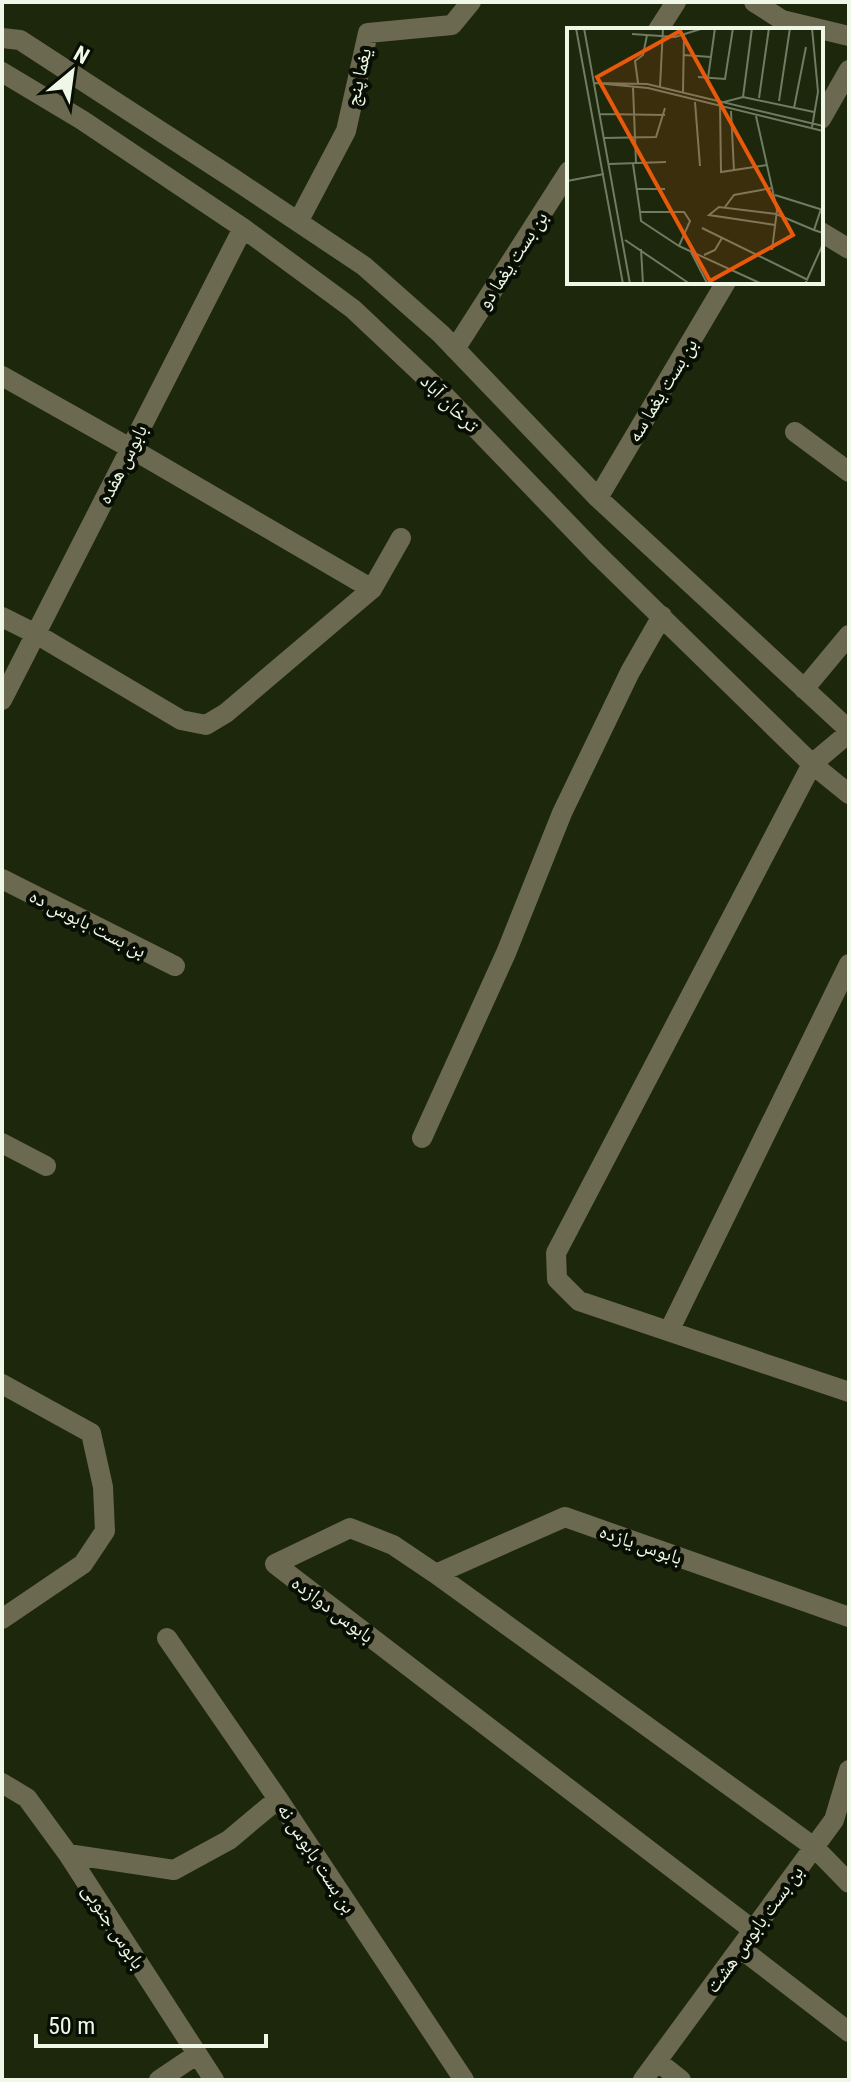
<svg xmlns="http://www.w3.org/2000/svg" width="851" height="2082" viewBox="0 0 851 2082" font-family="'Roboto Condensed','Noto Naskh Arabic',sans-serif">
<rect width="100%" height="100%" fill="#1c270c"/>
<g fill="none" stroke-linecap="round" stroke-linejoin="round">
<!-- minor -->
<path stroke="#6b694f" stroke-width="20" d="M754,2L782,20L849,36
M658,30L676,2
M2,38L20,40L234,179L364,266L441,334L598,498L849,730
M2,72L82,120L243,228L353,309L440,391L596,553L812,764L849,794
M821,119L849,70
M298,222L346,131L368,33L452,25L471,2
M821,232L849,249
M455,349L569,171
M2,376L130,448L372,589
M795,432L849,472
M598,498L726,282
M2,617L36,634L181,720L206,725L226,713L372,589L401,538
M804,689L849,635
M2,700L243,228
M849,733L812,764L556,1253L557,1279L579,1301L849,1392
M2,879L175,966
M422,1138L506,953L562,813L630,672L662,616
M2,1143L46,1166
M669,1331L849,964
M2,1384L91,1433L103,1487L105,1531L83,1564L2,1619
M436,1574L565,1517L849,1617
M167,1638L278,1799L464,2080
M2,1783L27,1798L68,1854L214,2080
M68,1854L174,1870L229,1840L278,1799
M753,1930L275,1564L350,1528L393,1545L436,1574L814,1847L849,1883
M740,1948L849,2032
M657,2061L681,2080
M159,2080L196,2055
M643,2080L834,1820L849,1770"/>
</g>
<g text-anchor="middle" stroke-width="8" stroke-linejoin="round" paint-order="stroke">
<!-- street labels -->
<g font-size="20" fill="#eff8e6" stroke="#090e04">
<text transform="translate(358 77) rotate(-77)" y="7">یغما پنج</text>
<text transform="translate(512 260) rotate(-57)" y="7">بن بست یغما دو</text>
<text transform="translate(662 390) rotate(-59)" y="7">بن بست یغما سه</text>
<text transform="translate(450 403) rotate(45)" y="7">ترخان آباد</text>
<text transform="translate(122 464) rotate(-63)" y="7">بابوس هفده</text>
<text transform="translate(88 923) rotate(27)" y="7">بن بست بابوس ده</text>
<text transform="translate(641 1544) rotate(19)" y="7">بابوس یازده</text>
<text transform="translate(333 1609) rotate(37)" y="7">بابوس دوازده</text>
<text transform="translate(317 1858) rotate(57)" y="7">بن بست بابوس نه</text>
<text transform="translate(114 1926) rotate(57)" y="7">بابوس جنوبی</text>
<text transform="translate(754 1929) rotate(-54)" y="7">بن بست بابوس هشت</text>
</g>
</g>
<!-- overview -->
<g transform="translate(567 28)">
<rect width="256" height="256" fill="#1c270c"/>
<path fill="none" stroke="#707b63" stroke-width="2" d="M9,0L56,256M17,0L63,256M245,0L251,64L245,99M65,6L108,9L137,0M117,27L144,29M131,49L158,51L166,0M141,50L148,0M27,55L80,56L256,98M28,55L81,60L256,103M71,55L68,33L76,27L80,7M66,59L69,135M93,59L96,0M116,65L117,6M176,69L185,0M192,70L202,0M212,73L223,0M128,74L133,138M227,80L239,19M164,83L167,143M33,86L98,87M189,88L210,182L205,222M37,110L89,109L98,80M42,136L99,134M66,136L73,184H117L123,193L112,218L74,193L73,184M200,137L154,144L153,75L176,69L247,84M0,153L37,146M69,161H98M208,167L256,182M158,179L167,167L205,160M254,181L247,202L256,205M208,197L142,187L152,179L209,186L247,202M135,200L241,252M58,212L123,256M112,218L195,256M74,221L76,256M124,224L140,255M137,227L148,222L155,210M238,256L256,216"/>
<path fill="#e8590c" fill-opacity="0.15" stroke="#e8590c" stroke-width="4" d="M113,3L226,207L143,253L30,49Z"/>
<rect width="256" height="256" fill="none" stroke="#eff8e6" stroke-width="4"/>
</g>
<!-- border -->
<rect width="851" height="2082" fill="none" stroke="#eff8e6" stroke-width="8"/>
<!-- north arrow -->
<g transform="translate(72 72) rotate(29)" stroke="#090e04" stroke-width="6" paint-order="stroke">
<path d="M0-6L14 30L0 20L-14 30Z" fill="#eff8e6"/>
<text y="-12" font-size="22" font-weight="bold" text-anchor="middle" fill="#eff8e6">N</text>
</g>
<!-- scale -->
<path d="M36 2034v12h230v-12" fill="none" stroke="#eff8e6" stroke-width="4"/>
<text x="48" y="2034" font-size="24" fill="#eff8e6" stroke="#090e04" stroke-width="6" paint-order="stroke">50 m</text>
</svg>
